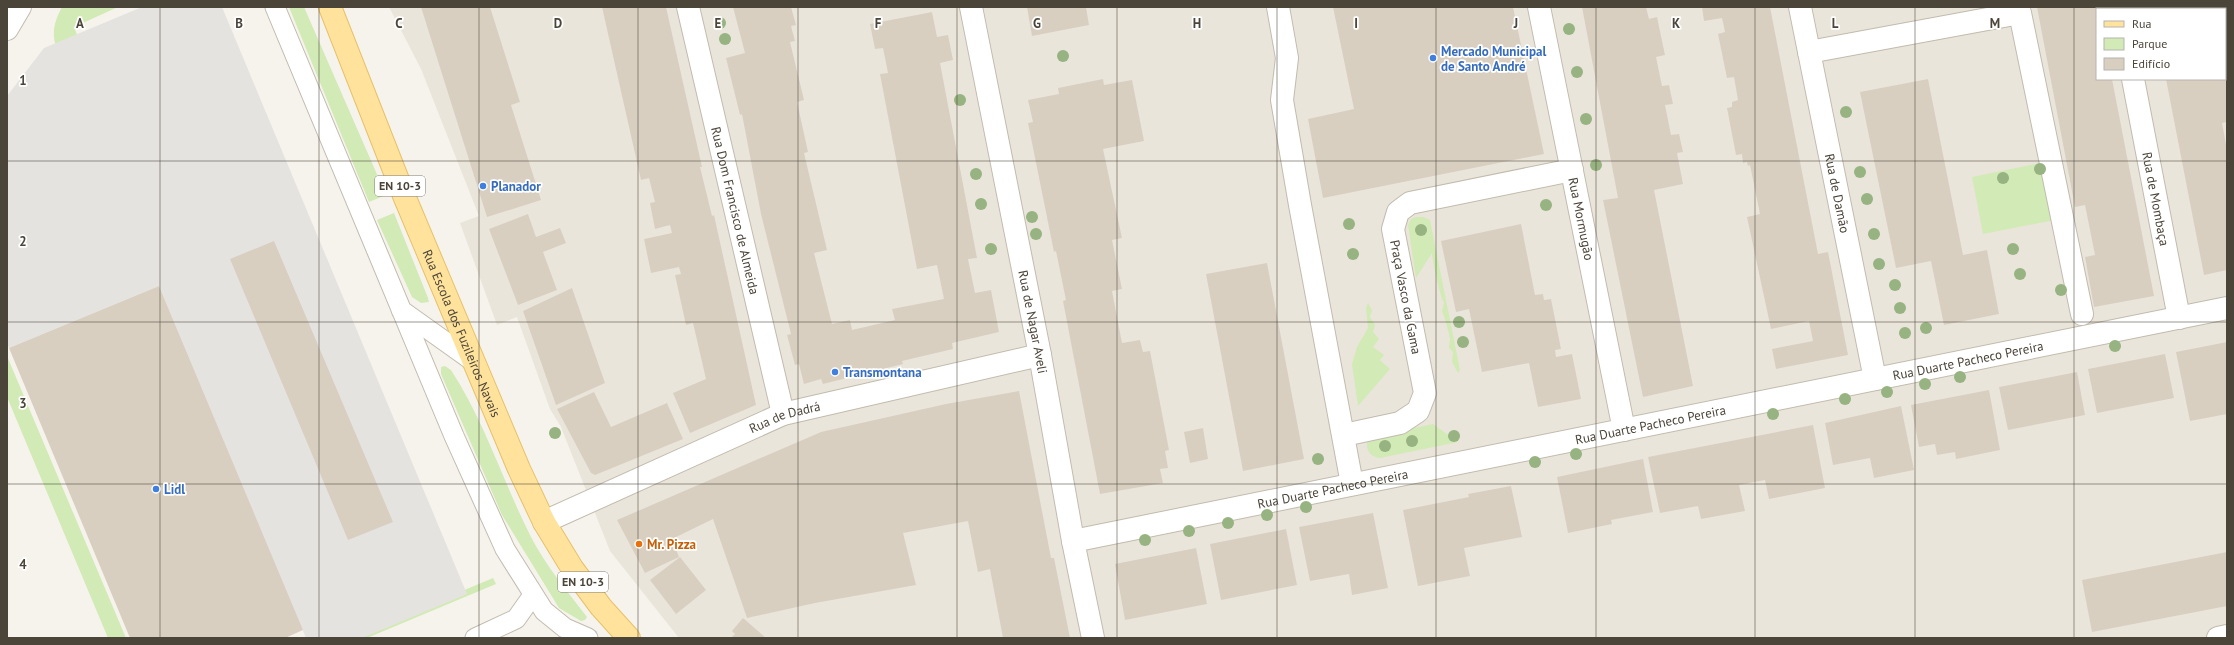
<svg xmlns="http://www.w3.org/2000/svg" width="2234" height="645" viewBox="0 0 2234 645" font-family="'PT Sans',sans-serif">
<rect width="100%" height="100%" fill="#f6f3ec"/>
<!-- residential -->
<path fill="#eae5da" fill-rule="evenodd" d="M389,7H2227V638H679L610,551L561,427L550,409L517,317L497,325L460,223L479,216L421,69ZM2097,9H2225V79H2097Z"/>
<!-- green -->
<path fill="#d2eab5" d="M62,7H118L74,27L83,49L57,50C51,34 54,22 62,7Z
M289,7H304L386,195L369,202Z
M2045,162L2060,219L1983,234L1972,177Z
M394,213L428,298L429,302L421,303L412,297L377,220Z
M1416,217H1423L1430,220L1460,370L1458,373L1452,362L1453,352L1449,348C1449,344 1450,342 1450,339C1450,336 1444,314 1442,312L1444,302C1440,298 1432,259 1432,253L1416,278L1408,225L1411,219Z
M1368,303L1372,310L1370,317L1375,325L1373,332L1379,339L1373,347L1384,355L1380,360L1390,369L1358,406L1352,364L1357,347L1368,328L1366,308Z
M7,356L126,638H108L7,397Z
M445,366L451,370C485,422 503,482 531,537C546,566 567,591 587,617L585,620L581,621L559,608L502,515L441,374V367Z
M1433,424L1458,442L1380,458C1371,457 1366,451 1367,442L1372,437Z
M493,578L496,584L367,638H350Z"/>
<!-- parking -->
<path fill="#e5e3e0" d="M142,7H222L467,594L362,638H306L159,286L9,348L7,343V96L44,48Z"/>
<!-- building -->
<path fill="#d8cfc1" d="M421,7H490L520,102L511,105L541,200L487,217Z
M602,7H666L702,167H700L712,216L714,215L756,405L690,433L673,393L706,379L693,323L686,325L675,275L681,274L679,267L651,273L644,239L672,233L670,225L655,229L650,203L655,202L649,178L641,180Z
M733,7H791L796,25L791,26L795,41L790,42L804,100L797,102L808,152L804,153L827,250L814,253L832,324L850,320L852,330L895,320L892,309L944,299L937,265L917,269L880,74L888,73L883,48L875,49L870,24L932,12L937,37L948,35L953,60L940,63L977,258L968,259L975,293L991,290L999,332L952,343L953,349L902,361L903,364L823,384L821,379L804,384L799,364L795,365L787,335L791,334L761,214L742,114L740,115L726,58L745,53Z
M1027,7H1086L1089,25L1032,36Z
M1333,7H1513L1544,154L1323,198L1308,119L1354,109Z
M1582,7H1646L1649,19L1657,17L1665,55L1656,57L1662,86L1669,85L1673,104L1665,105L1671,135L1679,134L1683,152L1677,153L1683,184L1654,190L1693,386L1643,397L1603,200L1618,198Z
M1702,7H1770L1818,254L1828,252L1848,355L1776,369L1772,349L1813,341L1809,321L1771,329L1747,217L1760,214L1750,165L1748,166L1747,162L1743,163L1742,154L1736,155L1727,108L1732,107V102L1738,100L1734,77L1727,78L1718,34L1725,32L1722,18L1704,21Z
M2037,7H2098L2097,79H2112L2154,296L2094,307L2085,257L2095,255L2085,205L2075,207Z
M2152,7H2210V9H2152Z
M2227,71V122L2222,123L2227,150V270L2204,275L2166,79H2225V72Z
M1103,79L1104,85L1132,80L1144,141L1103,149L1122,238L1112,240L1122,289L1112,291L1122,343L1140,340L1143,352L1150,351L1169,450L1165,451L1168,468L1160,469L1163,483L1100,494L1063,301L1066,300L1056,251L1054,252L1028,123L1033,122L1028,100L1059,94L1058,88Z
M1928,79L1963,255L1987,250L1999,314L1944,325L1931,261L1896,268L1860,92Z
M528,214L536,237L560,228L566,243L543,252L557,290L518,305L489,229Z
M1521,224L1535,295L1543,294L1544,300L1551,299L1561,349L1555,350L1556,357L1572,354L1581,399L1538,407L1529,363L1482,372L1469,309L1456,312L1441,241Z
M274,241L393,522L348,540L230,259Z
M1267,263L1304,459L1243,471L1206,274Z
M159,286L303,630L285,638H130L9,348Z
M572,288L605,383L556,405L523,311Z
M2227,342V414L2190,421L2176,352Z
M2165,354L2174,398L2097,413L2088,369Z
M2077,372L2085,415L2008,430L1999,387Z
M1989,390L2000,450L1956,459L1955,452L1937,455L1935,444L1919,447L1911,405Z
M1019,391L1051,558H1054L1070,638H1003L990,569L978,572L968,521L903,533L916,585L815,603L747,618L713,519L672,539L679,557L645,573L617,520L821,432L946,404Z
M594,392L611,427L667,403L683,439L595,475L591,473L557,409Z
M1901,406L1914,470L1874,478L1870,458L1833,465L1825,423Z
M1813,425L1825,488L1769,499L1765,480L1739,485L1745,511L1701,519L1698,506L1660,513L1648,457Z
M1203,428L1208,459L1190,463L1184,432Z
M1643,459L1653,512L1611,520L1612,524L1568,533L1557,477Z
M1511,486L1522,537L1464,548L1470,576L1418,586L1403,510L1469,497L1468,494Z
M1373,513L1388,588L1352,595L1349,574L1310,581L1299,527Z
M1286,529L1297,585L1221,600L1210,544Z
M1196,548L1207,604L1125,620L1115,564Z
M2227,552V606L2092,632L2082,580Z
M680,557L706,590L676,614L650,580Z
M743,618L766,638H731L735,634L732,631Z"/>
<g fill="none" stroke-linecap="round" stroke-linejoin="round">
<defs>
<path id="lane" d="M275,7L454,436L505,549L544,611L565,628L588,638
M401,310L474,362
M475,638L516,619L533,595"/>
<g id="street">
<path id="s1" d="M688,7L783,414"/>
<path id="s2" d="M971,7L1040,355L1073,541L1093,638"/>
<path d="M1278,7L1287,58L1282,100L1300,205L1352,484"/>
<path id="s3" d="M1539,7L1624,430"/>
<path id="s4" d="M1800,7L1875,379"/>
<path d="M2119,7L2120,9"/>
<path d="M7,29L20,7"/>
<path d="M1809,52L2020,13L2082,314"/>
<path id="s5" d="M2133,79L2179,318"/>
<path d="M1344,435L1400,423L1418,411L1425,393L1393,229L1398,212L1410,203L1572,170"/>
<path id="s6" d="M544,522L783,414L1040,355"/>
<path id="s7" d="M1073,541L2227,308"/>
<path d="M2218,638L2227,636"/>
</g>
<g id="primary">
<path id="s8" d="M330,7L405,198L519,469L544,522L572,568L601,607L629,638"/>
</g>
</defs>
<!-- lane casing -->
<use href="#lane" stroke="#c2bbae" stroke-width="21"/>
<!-- street casing -->
<use href="#street" stroke="#c2bbae" stroke-width="24"/>
<!-- primary casing -->
<use href="#primary" stroke="#e6c16a" stroke-width="24"/>
<!-- lane -->
<use href="#lane" stroke="#fff" stroke-width="19"/>
<!-- street -->
<use href="#street" stroke="#fff" stroke-width="22"/>
<!-- primary -->
<use href="#primary" stroke="#ffe39c" stroke-width="22"/>
</g>
<!-- trees -->
<g fill="#97b381">
<circle cx="720" cy="23" r="6"/>
<circle cx="1569" cy="29" r="6"/>
<circle cx="725" cy="39" r="6"/>
<circle cx="1063" cy="56" r="6"/>
<circle cx="1577" cy="72" r="6"/>
<circle cx="960" cy="100" r="6"/>
<circle cx="1846" cy="112" r="6"/>
<circle cx="1586" cy="119" r="6"/>
<circle cx="1596" cy="165" r="6"/>
<circle cx="2040" cy="169" r="6"/>
<circle cx="1860" cy="172" r="6"/>
<circle cx="976" cy="174" r="6"/>
<circle cx="2003" cy="178" r="6"/>
<circle cx="1867" cy="199" r="6"/>
<circle cx="981" cy="204" r="6"/>
<circle cx="1546" cy="205" r="6"/>
<circle cx="1032" cy="217" r="6"/>
<circle cx="1349" cy="224" r="6"/>
<circle cx="1421" cy="230" r="6"/>
<circle cx="1036" cy="234" r="6"/>
<circle cx="1874" cy="234" r="6"/>
<circle cx="991" cy="249" r="6"/>
<circle cx="2013" cy="249" r="6"/>
<circle cx="1353" cy="254" r="6"/>
<circle cx="1879" cy="264" r="6"/>
<circle cx="2020" cy="274" r="6"/>
<circle cx="1895" cy="285" r="6"/>
<circle cx="2061" cy="290" r="6"/>
<circle cx="1900" cy="308" r="6"/>
<circle cx="1459" cy="322" r="6"/>
<circle cx="1926" cy="328" r="6"/>
<circle cx="1905" cy="333" r="6"/>
<circle cx="1463" cy="342" r="6"/>
<circle cx="2115" cy="346" r="6"/>
<circle cx="1960" cy="377" r="6"/>
<circle cx="1925" cy="384" r="6"/>
<circle cx="1887" cy="392" r="6"/>
<circle cx="1845" cy="399" r="6"/>
<circle cx="1773" cy="414" r="6"/>
<circle cx="555" cy="433" r="6"/>
<circle cx="1454" cy="436" r="6"/>
<circle cx="1412" cy="441" r="6"/>
<circle cx="1385" cy="446" r="6"/>
<circle cx="1576" cy="454" r="6"/>
<circle cx="1318" cy="459" r="6"/>
<circle cx="1535" cy="462" r="6"/>
<circle cx="1306" cy="507" r="6"/>
<circle cx="1267" cy="515" r="6"/>
<circle cx="1228" cy="523" r="6"/>
<circle cx="1189" cy="531" r="6"/>
<circle cx="1145" cy="540" r="6"/>
</g>
<!-- grid -->
<path fill="none" stroke="#4b4439" stroke-width="1" stroke-opacity="0.55" d="M160,7V638M319,7V638M479,7V638M638,7V638M798,7V638M957,7V638M1117,7V638M1277,7V638M1436,7V638M1596,7V638M1755,7V638M1915,7V638M2074,7V638M7,161H2227M7,322H2227M7,484H2227"/>
<!-- markers -->
<g fill="#3f7fe0" stroke="#fff" stroke-width="1.5">
<circle cx="1433" cy="58" r="4"/>
<circle cx="483" cy="186" r="4"/>
<circle cx="835" cy="372" r="4"/>
<circle cx="156" cy="489" r="4"/>
</g>
<circle fill="#e8710a" stroke="#fff" stroke-width="1.5" cx="639" cy="544" r="4"/>
<g text-anchor="middle" stroke-width="3.5" stroke-linejoin="round" paint-order="stroke">
<!-- shield labels -->
<g fill="#fff" stroke="#817c74" stroke-width="1">
<rect x="375" y="176" width="50" height="20" rx="3"/>
<rect x="558" y="572" width="50" height="20" rx="3"/>
</g>
<g font-size="12" font-weight="bold" fill="#4b4439">
<text x="400" y="190">EN 10-3</text>
<text x="583" y="586">EN 10-3</text>
</g>
<!-- shop labels -->
<g font-size="13" font-weight="bold" fill="#366cbe" stroke="#fff" text-anchor="start">
<text x="1441" y="56">Mercado Municipal<tspan x="1441" dy="15">de Santo André</tspan></text>
<text x="491" y="191">Planador</text>
<text x="843" y="377">Transmontana</text>
<text x="164" y="494">Lidl</text>
</g>
<!-- street labels -->
<g font-size="13" fill="#4b4439" stroke="#fff">
<text dy="5" stroke="none"><textPath href="#s4" startOffset="190">Rua de Damão</textPath></text>
<text dy="5" stroke="none"><textPath href="#s5" startOffset="122">Rua de Mombaça</textPath></text>
<text dy="5" stroke="none"><textPath href="#s1" startOffset="209">Rua Dom Francisco de Almeida</textPath></text>
<text dy="5" stroke="none"><textPath href="#s3" startOffset="216">Rua Mormugão</textPath></text>
<text transform="translate(1406 297) rotate(79)" y="5">Praça Vasco da Gama</text>
<text dy="5" stroke="none"><textPath href="#s2" startOffset="321">Rua de Nagar Aveli</textPath></text>
<text dy="5" stroke="none"><textPath href="#s8" startOffset="352">Rua Escola dos Fuzileiros Navais</textPath></text>
<text dy="5" stroke="none"><textPath href="#s7" startOffset="913">Rua Duarte Pacheco Pereira</textPath></text>
<text dy="5" stroke="none"><textPath href="#s6" startOffset="263">Rua de Dadrá</textPath></text>
<text dy="5" stroke="none"><textPath href="#s7" startOffset="589">Rua Duarte Pacheco Pereira</textPath></text>
<text dy="5" stroke="none"><textPath href="#s7" startOffset="265">Rua Duarte Pacheco Pereira</textPath></text>
</g>
<!-- food labels -->
<g font-size="13" font-weight="bold" fill="#c56008" stroke="#fff" text-anchor="start">
<text x="647" y="549">Mr. Pizza</text>
</g>
</g>
<g font-size="13" text-anchor="middle" font-weight="bold" fill="#4b4439" stroke="#fff" stroke-width="3.5" stroke-linejoin="round" paint-order="stroke">
<text x="80" y="28">A</text>
<text x="239" y="28">B</text>
<text x="399" y="28">C</text>
<text x="558" y="28">D</text>
<text x="718" y="28">E</text>
<text x="878" y="28">F</text>
<text x="1037" y="28">G</text>
<text x="1197" y="28">H</text>
<text x="1356" y="28">I</text>
<text x="1516" y="28">J</text>
<text x="1676" y="28">K</text>
<text x="1835" y="28">L</text>
<text x="1995" y="28">M</text>
<text x="23" y="85">1</text>
<text x="23" y="246">2</text>
<text x="23" y="408">3</text>
<text x="23" y="569">4</text>
</g>
<!-- border -->
<rect width="2234" height="645" fill="none" stroke="#4b4439" stroke-width="16"/>
<!-- legend -->
<rect x="2096" y="8" width="130" height="72" fill="#ffffff" stroke="#b7b4b0"/>
<rect x="2104" y="21" width="20" height="6" fill="#ffe39c" stroke="#b7b4b0"/>
<text x="2132" y="28" font-size="12" fill="#4b4439">Rua</text>
<rect x="2104" y="38" width="20" height="12" fill="#d2eab5" stroke="#b7b4b0"/>
<text x="2132" y="48" font-size="12" fill="#4b4439">Parque</text>
<rect x="2104" y="58" width="20" height="12" fill="#d8cfc1" stroke="#b7b4b0"/>
<text x="2132" y="68" font-size="12" fill="#4b4439">Edifício</text>
</svg>
